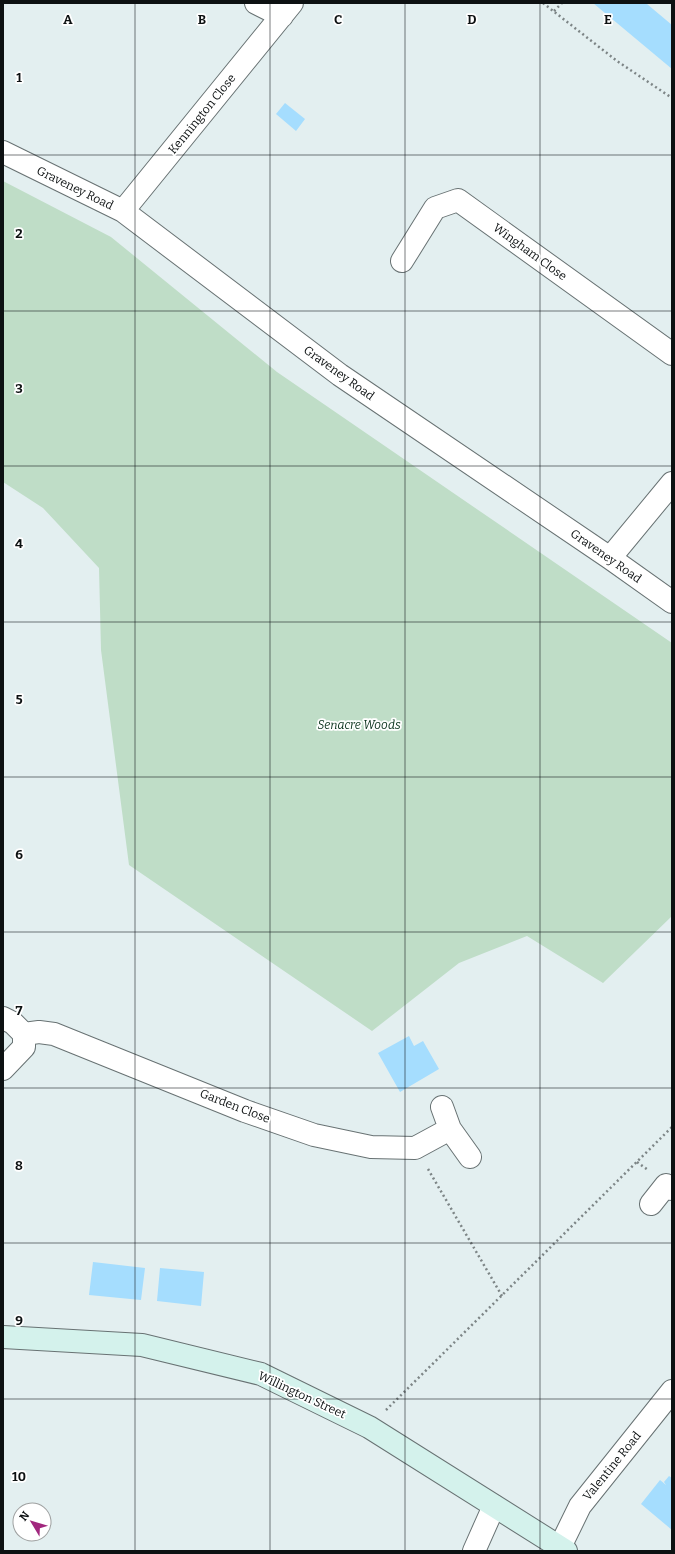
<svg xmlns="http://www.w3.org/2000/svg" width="675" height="1554" viewBox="0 0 675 1554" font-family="Bitter,serif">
<rect width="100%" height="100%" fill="#e3eff0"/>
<!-- green -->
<path fill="#bfddc7" d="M3,181L111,237L277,372L672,643V916L603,983L527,936L459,963L372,1031L129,865L101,650L99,568L43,508L3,482Z"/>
<!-- building -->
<path fill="#a5ddfe" d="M593,3H648L647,4L672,25V69Z
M285,103L305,119L296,131L276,114Z
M409,1036L414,1046L423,1041L439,1069L400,1092L378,1053Z
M93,1262L145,1268L141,1300L89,1295Z
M160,1268L204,1272L201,1306L157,1301Z
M669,1476L672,1478V1530L641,1504L660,1480L666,1485L664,1482Z"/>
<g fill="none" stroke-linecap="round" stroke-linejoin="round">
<defs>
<path id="street" d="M256,3L282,16
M3,152L123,211L340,375L610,558L672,602
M123,211L292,3
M402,261L435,208L458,200L672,354
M610,558L672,483
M3,1018L13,1023L24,1034
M24,1034L39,1032L54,1034L245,1111L314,1135L371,1147L415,1148L450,1129
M3,1069L24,1047V1034
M442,1107L450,1129L470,1157
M651,1204L666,1185L672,1189
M560,1547L580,1506L672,1391
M474,1551L494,1506"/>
<path id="secondary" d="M3,1337L142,1345L261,1374L369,1427L566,1551"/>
</defs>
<!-- street casing -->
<use href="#street" stroke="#687273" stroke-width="24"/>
<!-- secondary casing -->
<use href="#secondary" stroke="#687273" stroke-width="24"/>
<!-- path -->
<path stroke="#7d8586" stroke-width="2.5" stroke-dasharray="2 3" stroke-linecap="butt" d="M543,3L617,61L672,98
M554,11L562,3
M637,1162L648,1170
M428,1169L502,1296
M386,1410L672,1127"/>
<!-- street -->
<use href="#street" stroke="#fff" stroke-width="22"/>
<!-- secondary -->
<use href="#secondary" stroke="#d4f2ec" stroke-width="22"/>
</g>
<!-- grid -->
<path fill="none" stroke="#0d1112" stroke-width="1" stroke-opacity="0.55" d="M135,3V1551M270,3V1551M405,3V1551M540,3V1551M3,155H672M3,311H672M3,466H672M3,622H672M3,777H672M3,932H672M3,1088H672M3,1243H672M3,1399H672"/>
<g text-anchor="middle" stroke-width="3.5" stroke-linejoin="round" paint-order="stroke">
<!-- street labels -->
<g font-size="12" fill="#0d1112" stroke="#fff">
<text transform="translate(202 114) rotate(-51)" y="4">Kennington Close</text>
<text transform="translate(75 188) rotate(26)" y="4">Graveney Road</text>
<text transform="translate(530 252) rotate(36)" y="4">Wingham Close</text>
<text transform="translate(339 373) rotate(36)" y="4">Graveney Road</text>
<text transform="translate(606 556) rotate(35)" y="4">Graveney Road</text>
<text transform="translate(235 1106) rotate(21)" y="4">Garden Close</text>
<text transform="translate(302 1395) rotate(25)" y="4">Willington Street</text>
<text transform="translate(612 1466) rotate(-51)" y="4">Valentine Road</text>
</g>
<!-- park labels -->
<g font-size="12" font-style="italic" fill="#09321b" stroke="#fff">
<text x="359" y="729">Senacre Woods</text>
</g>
</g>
<g font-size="13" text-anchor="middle" font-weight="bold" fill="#0d1112" stroke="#fff" stroke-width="3.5" stroke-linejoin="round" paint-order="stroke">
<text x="68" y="24">A</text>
<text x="202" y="24">B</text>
<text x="338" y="24">C</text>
<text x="472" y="24">D</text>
<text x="608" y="24">E</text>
<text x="19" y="82">1</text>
<text x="19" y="238">2</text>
<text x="19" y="393">3</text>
<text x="19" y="548">4</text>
<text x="19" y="704">5</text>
<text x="19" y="859">6</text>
<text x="19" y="1015">7</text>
<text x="19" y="1170">8</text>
<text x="19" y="1325">9</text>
<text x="19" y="1481">10</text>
</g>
<!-- border -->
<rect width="675" height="1554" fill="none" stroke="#0d1112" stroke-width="8"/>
<!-- north arrow -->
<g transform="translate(32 1522) rotate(308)"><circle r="19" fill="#ffffff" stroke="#9ea0a0"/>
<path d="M0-3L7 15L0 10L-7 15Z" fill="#a1277e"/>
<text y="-6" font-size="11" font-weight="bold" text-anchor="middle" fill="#0d1112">N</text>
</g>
</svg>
